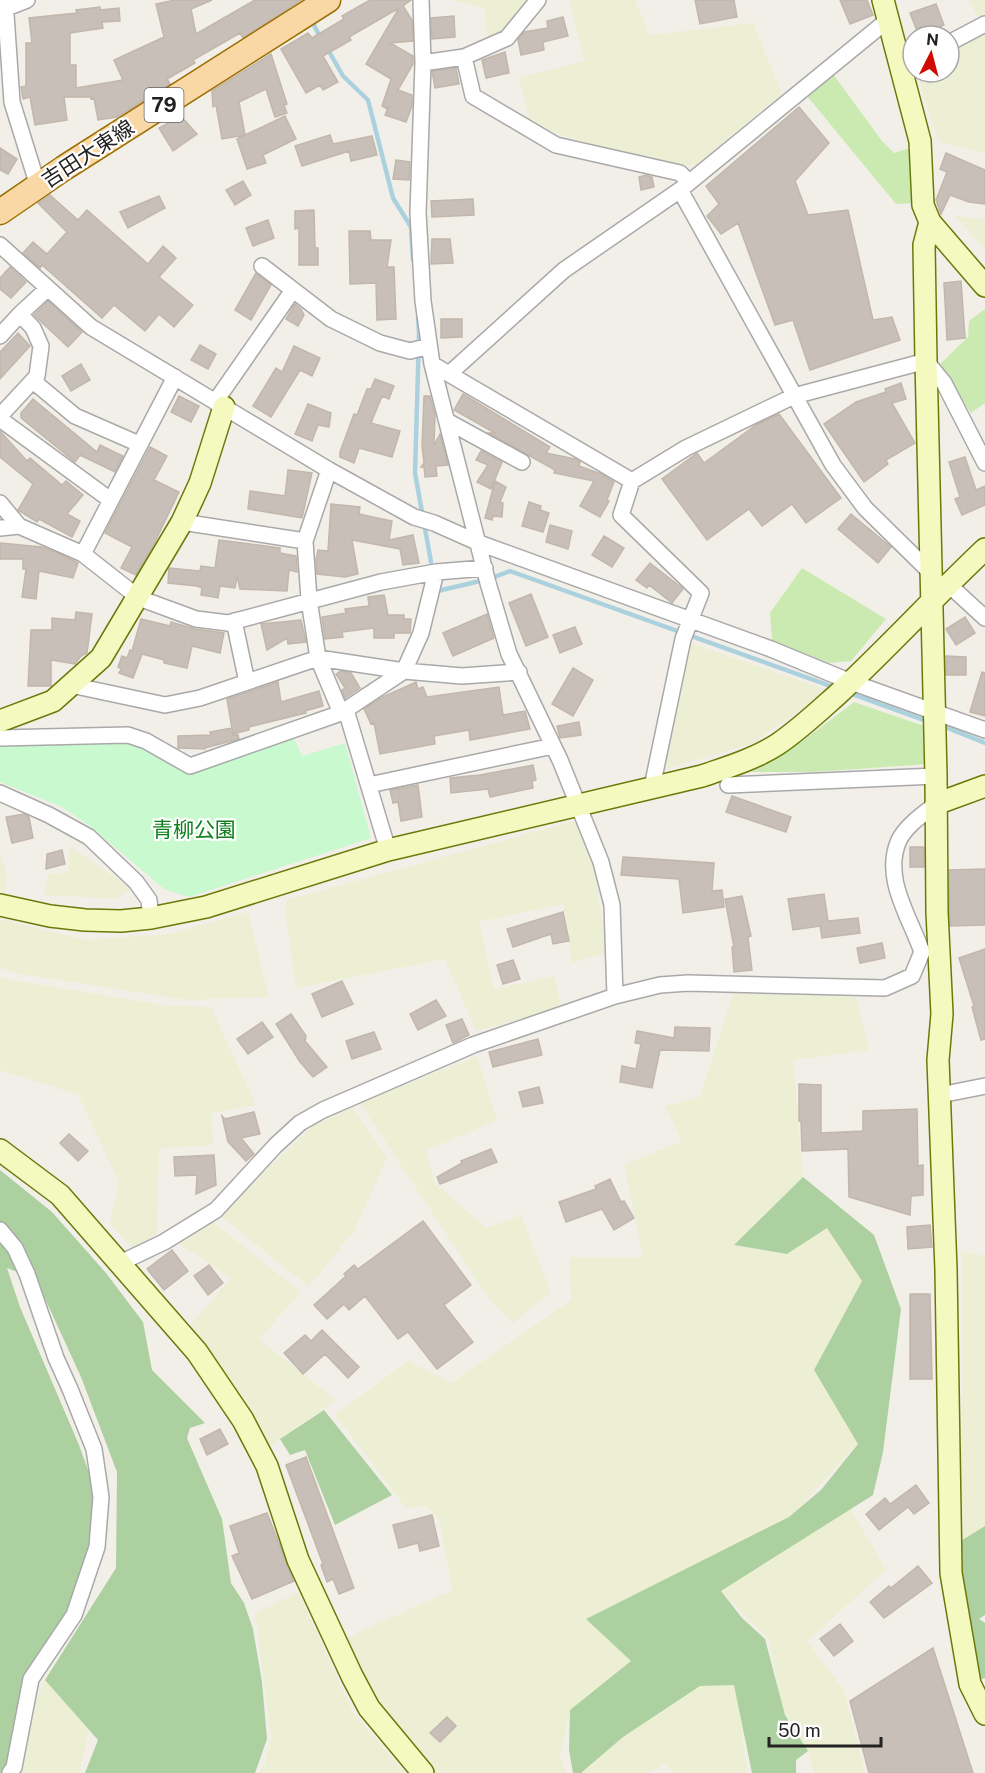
<svg xmlns="http://www.w3.org/2000/svg" width="985" height="1773" viewBox="0 0 985 1773" font-family="'Public Sans','Noto Sans JP',sans-serif">
<rect width="100%" height="100%" fill="#f2efe9"/>
<!-- farmland -->
<path fill="#edefd5" d="M449,0H535L510,29L487,39L485,8Z
M569,0H635L650,35L753,23L782,94L696,165H685L631,157L531,125L519,78L585,61Z
M969,0H985V16L979,20Z
M983,34L985,37V154L938,141L916,72H949V53Z
M955,216L985,219V250Z
M688,642L830,691L751,744L663,770Z
M574,821L592,851L607,953L572,963L563,904L479,922L494,989L554,976L562,1008L476,1031L445,959L296,988L285,911L287,900Z
M69,845L132,889L117,899L44,895L48,874L68,872Z
M0,853L7,873L5,892L0,891Z
M248,912L269,997L187,1000L20,974L0,968V919L87,940L169,934Z
M0,978L164,1005L211,1007L256,1105L212,1113L213,1145L159,1149L157,1233L135,1251L110,1223L119,1182L78,1095L0,1070Z
M733,993L856,997L869,1050L793,1060L803,1177L734,1245L787,1254L827,1228L862,1281L814,1370L858,1443L780,1530L586,1619L631,1661L570,1711L560,1757L567,1773H435L368,1694L348,1637L452,1590L439,1519L426,1506L406,1508L335,1415L408,1361L451,1383L571,1300L569,1257H643L624,1165L682,1141L665,1106L700,1097Z
M477,1056L497,1120L426,1151L435,1183L486,1228L521,1215L551,1292L513,1323L489,1299L360,1103Z
M352,1107L387,1158L354,1231L309,1287L218,1214L313,1126Z
M213,1222L301,1292L259,1339L336,1400L267,1448L191,1324L231,1278L178,1243Z
M961,1251L985,1256V1526L956,1544L962,1430Z
M848,1504L886,1570L807,1641L844,1690L865,1773H814L808,1751L783,1709L769,1640L721,1591Z
M299,1592L352,1711L405,1773H257L265,1764L271,1737L255,1613Z
M45,1680L89,1730L79,1773H6Z
M737,1683L747,1773H674L666,1763L648,1773H582L623,1737L700,1686Z"/>
<!-- grass -->
<path fill="#cbeab1" d="M833,74L882,141L894,153L910,148L918,203L896,204L807,96Z
M985,309V403L971,413L939,365L968,337L969,321Z
M802,568L886,619L851,661L829,663L772,640L770,613Z
M854,702L927,727L929,764L813,772H751L804,740Z"/>
<!-- forest -->
<path fill="#acd09f" d="M0,1170L52,1212L106,1273L143,1322L152,1370L205,1423L190,1428L187,1438L222,1519L231,1583L244,1603L253,1629L262,1682L267,1739L255,1773H85L98,1740L45,1680L116,1568L117,1472L81,1377L36,1279L7,1268L20,1307L79,1445L98,1498L74,1615L31,1679L10,1773H0Z
M803,1177L874,1235L901,1309L883,1452L873,1495L721,1591L742,1618L765,1639L785,1715L808,1751L796,1760V1773H752L734,1685L700,1686L623,1737L581,1773H573L569,1750L570,1710L631,1661L586,1619L789,1517L821,1490L858,1444L814,1370L862,1281L827,1228L787,1254L734,1245Z
M324,1410L392,1495L335,1525L305,1450L290,1455L280,1439Z
M985,1526V1615L979,1619L985,1623V1678L976,1680L956,1544Z"/>
<!-- park -->
<path fill="#c9f9ce" d="M293,736L302,756L345,743L371,838L189,897L164,889L90,826L62,807L0,782V747L130,739L183,769Z"/>
<g fill="none" stroke-linecap="round" stroke-linejoin="round">
<!-- stream -->
<path stroke="#abd1de" stroke-width="4.5" d="M314,25L321,39
M327,48L343,76L368,100L393,198L411,227L413,260
M418,316L419,335L415,473L431,562
M433,592L489,579L510,571L836,688
M849,693L929,722
M940,725L985,743"/>
</g>
<!-- building -->
<path fill="#c7bfb8" stroke="#c3b7ab" stroke-width="1.5" d="M175,0H212L191,9L196,34L255,0H301L243,38L240,33L193,60L195,63L167,79L170,84L117,117L98,120L94,98L91,99V97H64L67,120L35,125L30,97L23,99L21,87L26,86V43H32L29,18L77,13L76,10L100,7V10L119,8L120,21L102,22L103,28L70,33V65H76V88L123,80L114,60L164,37L156,4Z
M370,0H411L403,6L412,20L413,41L390,43L413,56V64L398,90L412,95V106L406,122L385,115L389,106L387,109L382,106L391,79L366,64L399,8L349,37L351,40L323,56L338,82L323,90L320,85L306,93L281,49L308,33L312,38L344,19L342,16Z
M695,0H734L737,17L700,24Z
M840,0H867L873,15L850,24Z
M936,4L944,25L919,36L910,13Z
M454,16L455,37L432,39L431,18Z
M563,17L568,36L543,42L544,50L521,55L518,40L524,32L548,28L547,21Z
M505,52L509,73L486,78L482,60Z
M271,54L287,104L284,105L287,113L275,117L266,89L239,102L245,135L285,116L296,139L263,155L266,163L247,169L237,139L245,135L222,139L216,105L213,107L212,91Z
M456,68L459,84L435,88L432,71Z
M799,107L829,143L795,181L808,215L848,210L873,320L892,317L900,340L810,370L793,320L775,325L738,223L721,234L707,216L719,204L706,186Z
M181,116L197,134L173,151L159,128Z
M330,135L333,144L372,136L377,155L351,161L349,151L302,166L295,146Z
M0,148L17,159L8,174L0,170Z
M946,153L985,170V204L969,202L950,195L941,214L936,200L947,172L940,169Z
M396,160L410,162L409,180L393,179Z
M646,175L652,177L654,187L641,190L639,177Z
M243,181L251,195L235,205L226,190Z
M50,195L78,220L87,210L148,264L163,246L176,258L159,277L193,305L174,327L159,314L145,331L114,305L102,318L42,265L40,268L23,253L33,242L47,254L67,232L38,203Z
M159,196L165,208L128,228L120,212Z
M473,199L474,215L432,217L431,201Z
M314,210L315,248H318V265H299V228L295,229V211Z
M268,220L274,238L253,246L246,228Z
M349,231H370L371,240H391L387,267H394L396,319L377,320L376,283L350,284Z
M432,239H450L453,263L431,264Z
M10,267L26,282L11,298L0,289V278Z
M256,273L271,285L251,320L235,310Z
M961,281L965,338L947,340L944,283Z
M48,301L82,332L68,347L34,315Z
M295,304L301,309L304,315L298,326L286,319Z
M441,319H462V337L441,338Z
M18,333L30,346L0,379V352Z
M200,345L216,354L208,369L191,360Z
M294,346L320,358L312,376L300,370L271,417L253,406L276,368L282,372Z
M81,364L90,380L71,391L62,376Z
M375,379L394,386L389,399L382,396L371,423L400,431L392,457L359,448L354,463L340,457V452L354,414L357,415L367,389H371Z
M901,383L906,399L892,403L915,443L886,460L888,464L864,482L824,424L856,402L886,392L885,389Z
M463,394L550,447L546,453L575,459L580,462L579,466L601,474L614,482L607,500L609,501L600,517L580,506L594,481L554,473L555,470L489,433H495L454,410Z
M179,396L199,406L191,422L171,412Z
M424,396H430L435,415L434,445L440,434L448,465L436,466L437,476L425,477L424,467H421L424,463L422,446Z
M33,399L97,452L100,445L123,456L115,472L80,455L75,462L21,418V413Z
M308,404L331,413L329,427L318,425L312,441L295,434Z
M779,414L841,498L806,523L792,504L762,526L749,509L707,540L662,479L697,453L704,463L756,425Z
M0,431L27,461L30,458L62,485L66,481L83,495L67,514L80,521L72,537L39,519L37,522L18,510L33,484L0,457Z
M150,447L167,456L154,480L179,492L153,546L136,575L121,568L132,547L105,533Z
M481,451L502,462L491,489L477,482L488,465L476,460Z
M965,457L976,490L985,486V505L962,515L955,499L960,497L949,462Z
M288,470L312,473L302,518L248,509L250,491L285,496Z
M495,481L506,487L500,502L503,503L502,517L493,516L492,520L485,518Z
M529,502L541,506L540,510L549,513L543,532L522,526Z
M331,504L360,507L359,514L392,521L389,540L413,535L419,563L403,565L400,549L352,540L358,574L345,577L317,574L316,560L318,550L328,551Z
M851,514L891,547L878,563L838,529Z
M550,525L572,531L568,549L546,542Z
M604,536L624,548L612,567L592,555Z
M219,540L280,548V553L296,556L297,572L289,570L287,591L240,589L237,576L235,588L220,586L218,598L201,595L202,588L197,586L168,583L169,568L200,571L201,566L215,568Z
M0,543L42,547L62,555L78,563L73,578L39,571L36,599L22,597L26,569H23V559H0Z
M650,563L683,589L672,603L649,585L647,588L636,580Z
M531,594L548,637L526,646L509,603Z
M384,595L388,615H404V619H411L410,633H394V638H374V628L342,632L343,637L325,639L322,617L346,613L345,609L369,606L368,597Z
M76,612L92,614L87,653L81,656L75,664L51,660V686H28L31,630H52V618L75,620Z
M487,614L494,638L453,656L443,633Z
M965,617L975,633L956,645L946,629Z
M141,619L170,626L171,622L195,629L224,633L220,653L192,646L187,668L164,663V660L142,654L133,678L119,673L121,669L118,667L122,656L127,658L130,650L132,651Z
M301,620L306,642L288,644L287,638L267,650L261,624Z
M575,627L582,644L560,653L553,635Z
M946,656L966,657V675H946Z
M573,668L593,680L573,716L552,704Z
M341,671L351,673L360,688L345,698L342,690L345,688L336,674Z
M982,672L985,673V716L970,712Z
M278,682L281,702L319,691L323,706L305,711L306,713L249,727V730L233,734L227,699Z
M416,682L418,689L423,687L427,697L499,687L503,715L525,711L530,729L470,740L469,730L434,736L435,744L380,754L374,723L371,724L364,709L383,697Z
M579,722L581,735L560,738L557,726Z
M232,728L233,735H238L239,739L205,748V749L178,748V736L211,735L210,732Z
M533,765L536,780L532,781L533,788L490,797L488,789L451,793L450,778L480,775Z
M418,785L422,817L401,821L398,802L393,803L390,790Z
M732,796L791,817L786,832L726,812Z
M24,814L29,817L33,838L12,843L6,817Z
M910,847H924V867H910Z
M62,850L65,864L46,869L47,854Z
M623,857L714,863L712,891L722,890L724,907L683,913L679,879L621,875Z
M985,869V925L950,926L949,870Z
M824,894L828,921L858,918L860,933L822,938L820,926L793,930L788,899Z
M742,896L751,936L748,937L752,970L734,972L732,947H734L725,899Z
M563,912L569,941L553,944L551,934L513,947L507,929Z
M882,943L885,958L860,963L857,948Z
M985,949V1039L981,1040L972,1007L974,1006L959,958Z
M513,960L520,979L503,984L497,965Z
M342,981L353,1004L322,1017L312,994Z
M436,1000L446,1016L418,1030L410,1014Z
M291,1014L306,1036L305,1041L327,1067L313,1077L300,1062L276,1024Z
M462,1019L469,1035L453,1043L446,1025Z
M262,1022L273,1037L248,1054L237,1039Z
M675,1027L710,1028L709,1051L660,1050L652,1088L620,1082L622,1066L636,1069L641,1044L635,1043L637,1031L674,1038Z
M374,1032L381,1049L352,1059L346,1041Z
M538,1039L542,1055L493,1067L489,1052Z
M799,1084L821,1085V1133L863,1131V1111L917,1109L918,1166L923,1165V1195L911,1196L910,1215L849,1197L848,1149L802,1151L801,1121H799Z
M539,1087L543,1103L523,1107L519,1092Z
M254,1112L260,1134L241,1138L254,1154L246,1161L228,1142L222,1116L225,1119Z
M69,1134L88,1151L78,1161L60,1143Z
M491,1149L497,1162L440,1184L437,1177L462,1163L461,1161Z
M214,1155L216,1185L196,1194L197,1175L175,1176L174,1157Z
M610,1179L621,1202L624,1201L634,1218L614,1230L602,1209L566,1222L559,1202L596,1189L595,1186Z
M423,1221L471,1285L444,1305L473,1342L437,1369L408,1332L398,1339L365,1296L349,1310L344,1304L327,1319L314,1305L346,1276L344,1274L354,1265L358,1269Z
M930,1225L932,1247L908,1249L907,1227Z
M172,1250L188,1271L164,1290L147,1269Z
M209,1265L223,1283L208,1295L194,1276Z
M910,1294H930L932,1379H910Z
M322,1330L359,1367L348,1378L325,1354L303,1374L284,1353L305,1335L311,1341Z
M220,1429L228,1444L207,1455L200,1439Z
M306,1457L354,1588L339,1594L333,1579L327,1582L321,1565L323,1564L286,1465Z
M916,1485L929,1503L914,1514L908,1507L879,1530L866,1514L885,1498L890,1504Z
M267,1513L294,1581L252,1599L232,1556L239,1553L230,1526Z
M432,1515L439,1546L420,1551L418,1543L399,1548L393,1525Z
M918,1566L932,1583L884,1618L870,1602L889,1586L891,1588Z
M840,1624L853,1641L834,1656L820,1639Z
M933,1648L973,1773H869L850,1701Z
M447,1717L456,1726L440,1742L430,1733Z"/>
<g fill="none" stroke-linecap="round" stroke-linejoin="round">
<defs>
<path id="street" d="M5,0L12,102L38,186
M421,0L423,63L418,213L423,301L432,364L488,583L509,654L560,760L601,862L612,905L615,996
M4,9L27,0
M949,43L985,24
M464,57L473,96L556,145L680,173L689,182
M423,63L464,57L507,38L538,0
M680,190L833,465L865,508L930,572
M0,245L91,327L329,470L414,517L434,523L479,543L771,649L851,682L985,730
M262,266L331,319L380,343L410,351L429,346
M0,336L20,314
M432,364L449,374L564,270L680,190L889,19
M449,374L632,481L621,515L701,593L683,639L652,787
M33,381L75,416L139,444
M215,402L293,290
M0,416L37,376L41,346L33,328L20,314L47,289
M0,419L109,499
M447,421L522,462
M632,481L686,448L794,396L926,361L944,383L985,463
M0,503L19,526
M182,522L305,541L329,470
M0,528L19,526L83,554L139,598L196,619L228,623L381,582L436,572L485,568
M305,541L309,600L318,658L341,713L404,671L421,633L436,572
M83,554L175,377
M948,584L985,618
M234,621L247,682
M71,685L165,705L200,698L318,658L404,671L462,676L519,672
M346,710L388,850
M0,738L128,735L146,741L190,766L341,713
M369,785L553,746
M728,785L936,776
M0,793L49,815L89,837L136,882L149,900L151,918
M940,1095L985,1086
M0,1230L15,1248L27,1274L56,1358L70,1389L94,1449L101,1497L97,1547L74,1615L31,1679L14,1767L10,1773
M120,1263L164,1242L216,1210L276,1145L300,1123L323,1110L473,1045L615,996L660,985L688,983L885,988L912,976L922,952C910,917 882,878 899,840C907,825 923,814 936,804"/>
<path id="secondary" d="M883,0L920,141L923,205L930,222L924,245L926,361L936,776L937,912L942,1014L938,1060L946,1270L951,1573L970,1684L985,1714
M930,222L985,286
M0,721L53,701L101,658L182,522L200,483L224,407
M936,804L985,786
M0,905L50,916L85,920L121,921L151,918L206,907L388,850L702,776C728,767 755,759 778,744C800,729 819,711 838,694C889,647 935,596 985,549
M0,1150L60,1195L197,1352L243,1420L267,1466L298,1560L352,1676L369,1708L423,1773"/>
<path id="primary" d="M0,212L64,168L328,0"/>
</defs>
<!-- street casing -->
<use href="#street" stroke="#a9a9a9" stroke-width="18"/>
<!-- secondary casing -->
<use href="#secondary" stroke="#6a7a08" stroke-width="24"/>
<!-- primary casing -->
<use href="#primary" stroke="#9c6f03" stroke-width="27"/>
<!-- street -->
<use href="#street" stroke="#fff" stroke-width="15"/>
<!-- secondary -->
<use href="#secondary" stroke="#f4f9c0" stroke-width="21"/>
<!-- primary -->
<use href="#primary" stroke="#fad8a6" stroke-width="24"/>
</g>
<g text-anchor="middle" stroke-width="4.5" stroke-linejoin="round" paint-order="stroke">
<!-- shield labels -->
<rect fill="#fff" stroke="#646464" stroke-width="1.5" x="144.5" y="88" width="39" height="34" rx="4.5"/>
<g font-size="20" font-weight="bold" fill="#222">
<text x="164" y="112">79</text>
</g>
<!-- street labels -->
<g font-size="21" fill="#222" stroke="#fff">
<text transform="translate(88 154) rotate(-33)" y="7">吉田大東線</text>
</g>
<!-- park labels -->
<g font-size="21" fill="#0e811c" stroke="#fff">
<text x="194" y="837">青柳公園</text>
</g>
</g>
<!-- north arrow -->
<g transform="translate(931 54) rotate(6)"><circle r="28" fill="#ffffff" stroke="#a7a7a7" stroke-width="1.5"/>
<path d="M0-4.5L10 22L0 15L-10 22Z" fill="#cf0b04"/>
<text y="-9" font-size="16" font-weight="bold" text-anchor="middle" fill="#222222">N</text>
</g>
<!-- scale -->
<path d="M769 1737v9h112v-9" fill="none" stroke="#222222" stroke-width="3"/>
<text x="778" y="1737" font-size="18" fill="#222222" stroke="#ffffff" stroke-width="4.5" paint-order="stroke">50 m</text>
</svg>
